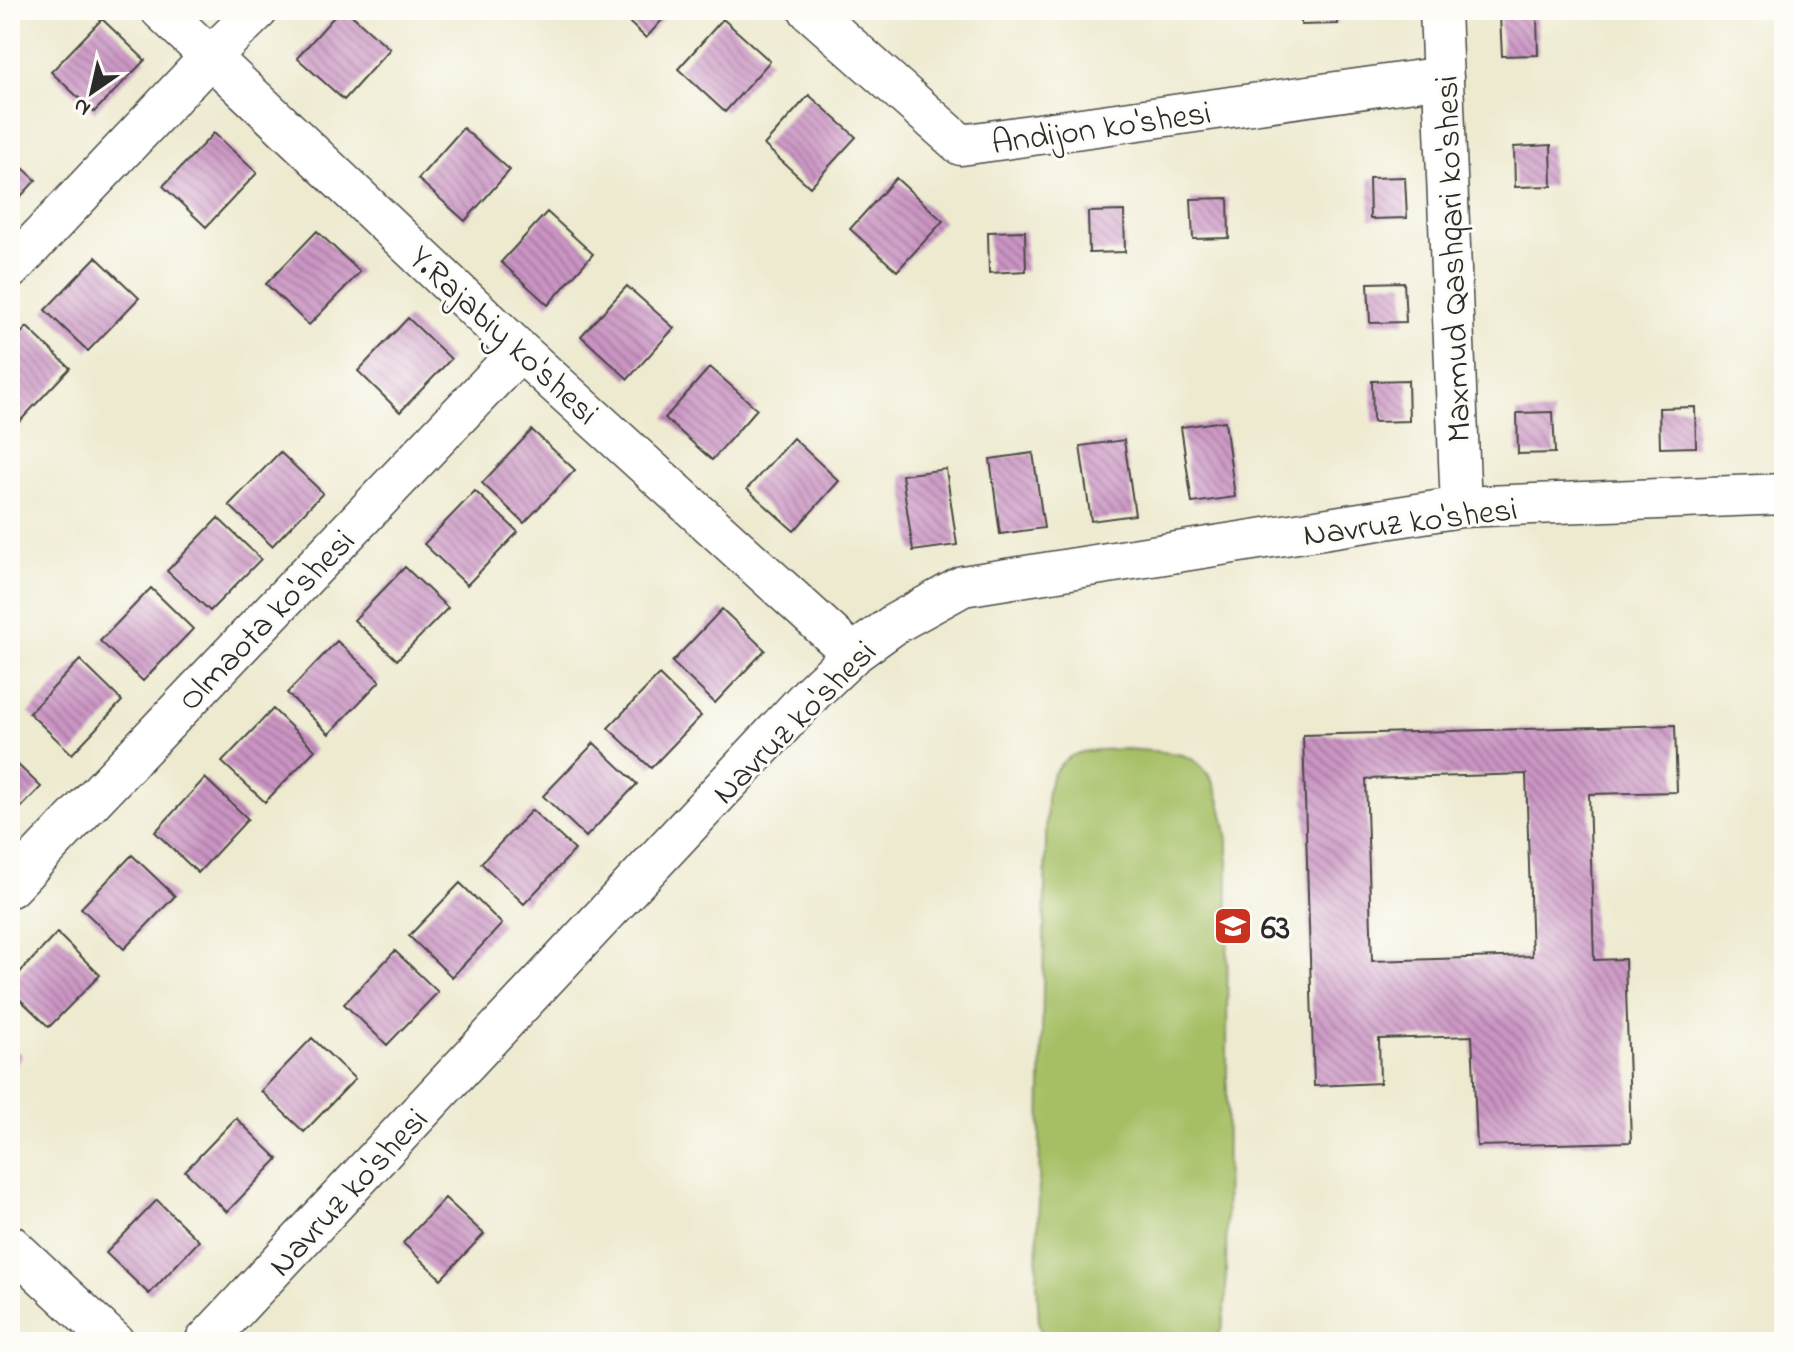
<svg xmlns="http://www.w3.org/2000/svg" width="1794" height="1352" viewBox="0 0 1794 1352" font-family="'Indie Flower',sans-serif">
<defs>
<pattern id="building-back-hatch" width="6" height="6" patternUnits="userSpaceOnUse" patternTransform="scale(2)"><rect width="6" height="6" fill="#ca94c3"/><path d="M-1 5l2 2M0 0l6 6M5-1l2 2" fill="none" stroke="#a4799f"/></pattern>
</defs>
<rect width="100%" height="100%" fill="#fdfcf7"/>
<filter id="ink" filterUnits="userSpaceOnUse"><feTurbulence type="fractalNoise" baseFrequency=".0125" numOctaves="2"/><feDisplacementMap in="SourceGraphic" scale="16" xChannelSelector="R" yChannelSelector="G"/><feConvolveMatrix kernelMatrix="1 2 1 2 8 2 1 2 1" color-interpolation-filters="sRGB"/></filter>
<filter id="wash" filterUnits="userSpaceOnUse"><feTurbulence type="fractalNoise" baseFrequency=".006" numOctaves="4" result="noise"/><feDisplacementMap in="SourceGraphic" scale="32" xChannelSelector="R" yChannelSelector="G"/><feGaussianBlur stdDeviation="1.8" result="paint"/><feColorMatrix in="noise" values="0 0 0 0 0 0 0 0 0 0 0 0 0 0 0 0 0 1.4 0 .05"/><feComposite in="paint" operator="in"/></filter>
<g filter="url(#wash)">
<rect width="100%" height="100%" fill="#eeead0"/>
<!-- green -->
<path fill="#a6bf65" stroke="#687548" stroke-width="2" d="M1128,749C1145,751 1162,751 1178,754C1217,762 1222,808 1228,840L1226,1299L1222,1328L1215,1342H1044L1039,1324L1037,1282L1047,792C1058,746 1089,750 1128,749Z"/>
<g id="blocks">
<!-- building -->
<path fill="url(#building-back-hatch)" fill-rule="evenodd" d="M340,10H346L390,49L344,100L297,58Z
M616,10H671L646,38Z
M1301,10H1338V24L1301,25Z
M1537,15L1538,55L1502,56L1500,16Z
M102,19L145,60L94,112L51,72Z
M723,19L770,61L725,112L678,69Z
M809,95L856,137L810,187L764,145Z
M463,128L510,170L465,221L418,179Z
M214,133L257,173L206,227L163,186Z
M1551,145L1552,186L1515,187L1514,147Z
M10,156L36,180L10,208Z
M1405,177L1407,218L1370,219L1369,178Z
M896,178L943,221L897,271L850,229Z
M1228,198L1229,238L1193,239L1191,199Z
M1124,211L1125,252L1089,253L1088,212Z
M547,212L593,254L548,305L501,262Z
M317,231L360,272L309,325L266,284Z
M1025,231L1026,271L989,273L988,232Z
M96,257L139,298L88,351L45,310Z
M1404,282L1406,322L1370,323L1368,283Z
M627,286L674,328L628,379L581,336Z
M408,318L451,359L400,412L358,371Z
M27,327L70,368L20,421L10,412V345Z
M710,367L757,409L712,460L665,418Z
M1408,380L1409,421L1373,422L1372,381Z
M1695,407L1696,447L1660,448L1659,408Z
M1553,412L1555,453L1518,454L1517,413Z
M1225,421L1235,497L1192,503L1181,427Z
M532,430L575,470L524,523L482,483Z
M793,438L839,481L794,531L747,489Z
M1124,440L1135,515L1091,521L1080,446Z
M280,452L323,493L272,546L229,505Z
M1033,453L1044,528L1000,534L990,459Z
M946,469L957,545L913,551L902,475Z
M475,491L518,532L467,585L424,544Z
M218,518L261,559L210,611L167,571Z
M405,567L448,608L397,660L354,620Z
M151,588L193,629L143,681L100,641Z
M722,609L765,650L715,703L672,662Z
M337,641L380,681L329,734L287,693Z
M80,660L122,701L72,754L29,713Z
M659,675L701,716L651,768L608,728Z
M273,709L315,750L265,802L222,762Z
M1675,725L1677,792L1589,794L1594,960L1625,959L1631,1142L1477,1146L1472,1036L1379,1039L1380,1083L1314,1086L1303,735ZM1526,774L1532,956L1372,961L1366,779Z
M594,743L637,784L586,837L543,796Z
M10,757L41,787L10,819Z
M205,778L248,819L198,873L155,832Z
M532,810L575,850L524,904L481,863Z
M132,855L175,896L124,949L81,908Z
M460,883L502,924L452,977L409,936Z
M57,933L100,975L49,1027L10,990V983Z
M395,951L438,992L387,1045L344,1004Z
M312,1038L355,1079L304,1132L261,1091Z
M10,1045L22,1056L10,1069Z
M236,1118L278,1159L227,1212L185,1171Z
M445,1198L484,1234L441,1279L403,1243Z
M157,1200L199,1241L149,1294L106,1253Z"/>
</g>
</g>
<g filter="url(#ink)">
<use href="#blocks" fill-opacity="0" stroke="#484844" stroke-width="2"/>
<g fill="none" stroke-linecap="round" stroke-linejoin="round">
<defs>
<path id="minor" d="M161,10L520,351L853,654
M809,10L961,145L1443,77
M1440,10L1461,507
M10,269L211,56L258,10
M10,887L520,351
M10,1245L114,1342
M205,1342L813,692L853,654L896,623L963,586L1461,507L1784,494"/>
</defs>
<!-- minor casing -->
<use href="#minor" stroke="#484844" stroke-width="43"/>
<!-- minor -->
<use href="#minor" stroke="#fff" stroke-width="40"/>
</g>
</g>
<!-- icons -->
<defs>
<symbol id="school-square" viewBox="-11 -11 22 22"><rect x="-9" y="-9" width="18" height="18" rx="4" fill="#c8321e" stroke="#fdfcf7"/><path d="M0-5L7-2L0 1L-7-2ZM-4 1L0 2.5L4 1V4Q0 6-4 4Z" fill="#fff"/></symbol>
</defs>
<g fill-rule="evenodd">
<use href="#school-square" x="1211" y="904" width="44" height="44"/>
</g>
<g text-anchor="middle" stroke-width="6" stroke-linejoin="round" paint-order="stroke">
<!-- street labels -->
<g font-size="34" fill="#2b2b2b" stroke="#fdfcf7">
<text transform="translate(1101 126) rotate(-8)" y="12">Andijon ko'shesi</text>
<text transform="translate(1451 259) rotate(-92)" y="12">Maxmud Qashqari ko'shesi</text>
<text transform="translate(505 334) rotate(43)" y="12">Y.Rajabiy ko'shesi</text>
<text transform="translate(1410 520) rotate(-7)" y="12">Navruz ko'shesi</text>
<text transform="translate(265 619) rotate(-46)" y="12">Olmaota ko'shesi</text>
<text transform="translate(793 721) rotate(-45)" y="12">Navruz ko'shesi</text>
<text transform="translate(347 1191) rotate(-47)" y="12">Navruz ko'shesi</text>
</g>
<!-- poi labels -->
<g font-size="34" font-weight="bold" fill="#2b2b2b" stroke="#fdfcf7" text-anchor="start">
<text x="1261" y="938">63</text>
</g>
</g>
<!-- margin -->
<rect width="1794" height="1352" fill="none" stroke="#fdfcf7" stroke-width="40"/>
<!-- north arrow -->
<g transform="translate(92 92) rotate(214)" stroke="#fdfcf7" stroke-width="6" paint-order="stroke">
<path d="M0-6L14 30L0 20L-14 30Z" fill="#2b2b2b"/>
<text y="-12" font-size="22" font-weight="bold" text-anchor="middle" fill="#2b2b2b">N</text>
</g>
</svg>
